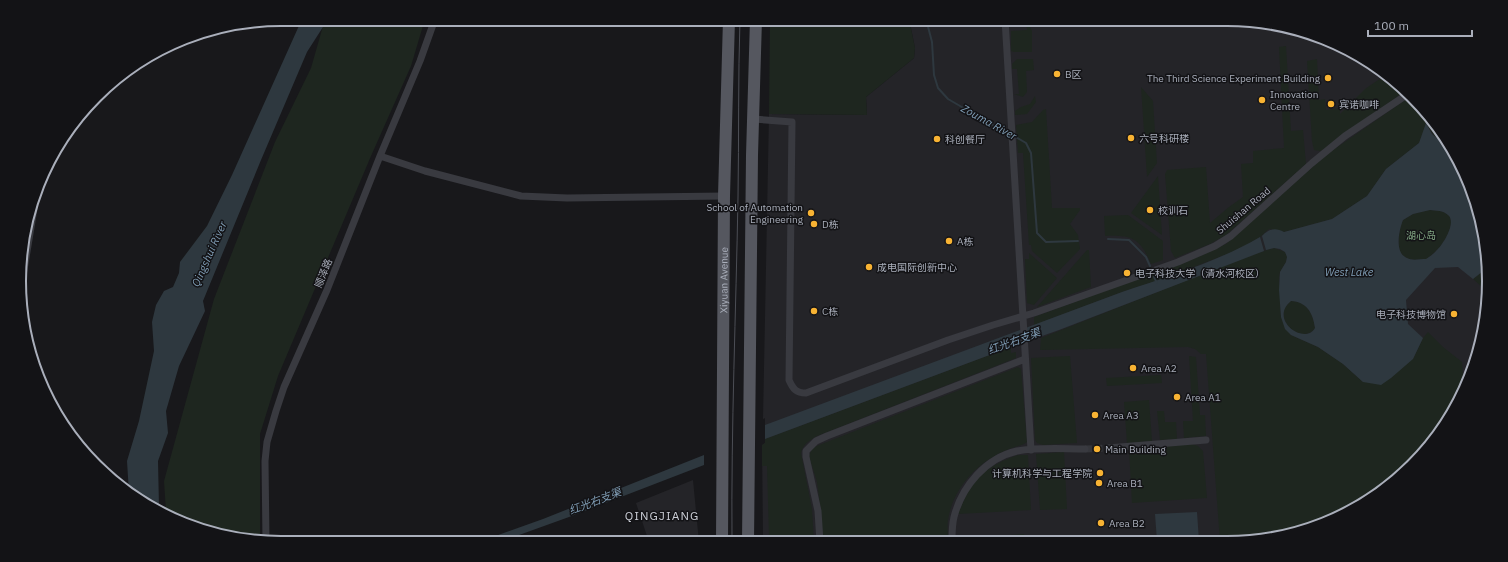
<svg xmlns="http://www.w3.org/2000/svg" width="1508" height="562" viewBox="0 0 1508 562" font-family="'IBM Plex Sans','Noto Sans SC',sans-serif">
<rect width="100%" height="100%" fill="#18181b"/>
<!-- built -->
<path fill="#242428" d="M909,19H1227L1295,28L1343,46L1387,73L1424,108L1454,150L1475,197L1487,247L1488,298L1480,349L1454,412L1400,478L1343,516L1261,541L771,542L763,537L762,445L765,443V418L763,419L769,114L867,115L866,97L914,58L915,48Z
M693,480L699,542H649L636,503Z"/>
<!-- green -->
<path fill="#1e261f" d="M325,19H425L411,66L371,156L278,376L260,434V540L213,534L166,511L164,481L214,299L275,142L311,68Z
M770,19H909L915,48L914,58L866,97L867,115L769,114Z
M1026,19L1032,31V52H1014L1011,51V31L1027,30Z
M1286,46L1291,131L1303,130L1306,164L1226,235L1210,244L1175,258L1171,251L1165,174L1167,170L1206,167L1210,223L1229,207L1243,197L1241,164L1253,163V151L1284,148L1279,47Z
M1017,59H1033L1034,70L1026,71L1027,92L1023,97L1014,94H1019L1017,69H1012V64Z
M1317,59L1319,100L1325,99L1326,110L1340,108V114L1365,89L1387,74L1405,91L1323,150L1320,151L1314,150L1312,141L1307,61Z
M1141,87L1153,101L1157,163L1147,177Z
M1035,96L1036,102L1027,114L1015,115V111L1021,107L1030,104Z
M1411,96L1426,111V121H1433L1448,142L1435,137L1426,124L1419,143L1386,169L1367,196L1332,219L1284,232L1269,229L1260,237L1240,249L1165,278L1122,292L1034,325V317L1202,255L1226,244L1326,155Z
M1046,109L1052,208H1080V210L1070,224L1078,235L1080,249L1057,273L1032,251L1031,245H1029L1023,153H1018L1016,125L1032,122L1043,110Z
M1158,176L1162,235L1131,213Z
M1430,210C1436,211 1443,210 1448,215C1457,222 1443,245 1436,251C1433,254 1429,257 1426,259C1420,259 1412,261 1407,258C1394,253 1399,230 1403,220L1413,214Z
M1128,215L1163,241V260L1151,264C1140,238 1132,235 1105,236L1104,216Z
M1274,248L1285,252L1287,257L1286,262L1280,272L1279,277L1281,317L1291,335L1318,347L1343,364L1363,382L1413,359L1423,338L1428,332L1443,347L1462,362L1464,389L1454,412L1400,478L1343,516L1261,541H1220L1206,354H1201L1195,349L1188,347L1040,350L1041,338L1251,255Z
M1087,250H1089L1091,287L1037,307Z
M1029,253L1057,278L1034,305L1027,303L1025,259H1029Z
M1487,268L1488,287L1484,284L1481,286L1473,279Z
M1291,301C1307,302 1313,313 1315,328C1304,346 1268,319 1291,301Z
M1011,347V353L1016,352V358L817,436C809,441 803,444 801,453L812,509L814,542H780L769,536L767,466H762V445L765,443V439Z
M1070,356L1077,443L1043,445L1037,443L1035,440L1031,358Z
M1189,356L1196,357L1200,415H1205L1206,436L1184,438L1183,421H1193Z
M1018,367L1021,369L1027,442L1024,444C1013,448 1002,451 993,457C970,470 952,494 948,520C947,527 948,534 948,541L823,542L820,505L817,482L809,456L811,451L814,447Z
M1161,375L1162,383L1107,386L1106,378Z
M1149,400L1152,441L1127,443L1124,402Z
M1157,411H1164L1165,422H1176L1177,439L1160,440Z
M1192,444L1198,446L1203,451L1207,498L1132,503L1129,449Z
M1064,452L1067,509L1040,510L1036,454Z
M1018,455H1028L1031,510L958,514C961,507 964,500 967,493C977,473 997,462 1018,455Z
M1024,534L1025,541H976V537Z"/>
<!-- water -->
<path fill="#2e383f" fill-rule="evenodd" d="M302,19H325L323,27L307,52L261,160L203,301L205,311L179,366L166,411L168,433L158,461L159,507L129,493L127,461L139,421L154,351L152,322L156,305L164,291L173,287L179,273L180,262L207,226L232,175Z
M1426,123L1432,134L1439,140L1448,142L1454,150L1475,197L1487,247V268L1473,279L1458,267L1435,268L1406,300L1408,324L1423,338L1413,359L1391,378L1381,385L1363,382L1343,364L1318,347L1291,335L1285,329L1281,317L1279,290L1280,272L1286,262L1287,257L1285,252L1280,249L1274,248L1266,250L1262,236C1269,229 1275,227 1284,232L1332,219L1367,196L1386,169L1419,143ZM1430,210C1436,211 1443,210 1448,215C1457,222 1443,245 1436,251C1434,254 1430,256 1426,259C1420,259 1412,261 1407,258C1394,253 1399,230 1403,220L1413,214ZM1291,301C1307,302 1313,313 1315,328C1305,346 1268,320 1291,301Z
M1260,237L1264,251L1059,330L1011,347L765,439V425L1122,292C1169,276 1217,262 1260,237Z
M704,455V465L569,517L500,542L476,543L543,519Z
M1197,512L1199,541H1157L1155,514Z"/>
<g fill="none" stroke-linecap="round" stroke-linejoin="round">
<!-- stream -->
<path stroke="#2e383f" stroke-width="2" d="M926,19L932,42L934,75L938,88L948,99L1010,135
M1014,136L1026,143L1031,153L1037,233L1046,242L1078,241
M1108,239L1129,240L1146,257L1150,266
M1154,277L1157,283"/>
<!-- minor-tunnel -->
<path stroke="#35363b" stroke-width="7" stroke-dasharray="7 3.5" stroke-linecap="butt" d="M1085,449L1108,448"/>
<!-- minor -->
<path stroke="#393a40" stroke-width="7" d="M1005,19L1031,450
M753,119L792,122L789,380C793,389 796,393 806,393L948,340L993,325L1034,313L1178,262L1215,246L1231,236L1312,163L1345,136L1408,94
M380,156L425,171L521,196L567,198L724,196
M22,282L34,209
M1108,448L1206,440
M266,541L265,461L267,442L276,411L284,387L327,290L380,156L420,61L435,19
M952,541C952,533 952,525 954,517C962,486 986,458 1017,451C1039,447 1063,449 1085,449
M820,542L818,511L806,457V451L816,441L827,436L1025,359"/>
<!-- primary -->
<g stroke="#55575f" stroke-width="12">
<path id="s1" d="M722,542L724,196L729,19"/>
<path d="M748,542L752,155L756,19"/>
</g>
<!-- tram -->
<path stroke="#4c4e55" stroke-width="1" d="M732,542C731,427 736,312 738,197C739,138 738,78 740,19"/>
</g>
<!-- markers -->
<g fill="#f8b333" stroke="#131316" stroke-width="1.5">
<circle cx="1057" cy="74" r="4"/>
<circle cx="1328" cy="78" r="4"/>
<circle cx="1262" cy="100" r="4"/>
<circle cx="1331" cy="104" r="4"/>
<circle cx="1131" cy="138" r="4"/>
<circle cx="937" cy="139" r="4"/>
<circle cx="1150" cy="210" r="4"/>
<circle cx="811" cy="213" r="4"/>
<circle cx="814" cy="224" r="4"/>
<circle cx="949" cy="241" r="4"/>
<circle cx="869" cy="267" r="4"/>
<circle cx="1127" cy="273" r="4"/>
<circle cx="814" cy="311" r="4"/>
<circle cx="1454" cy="314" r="4"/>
<circle cx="1133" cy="368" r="4"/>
<circle cx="1177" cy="397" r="4"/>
<circle cx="1095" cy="415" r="4"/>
<circle cx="1097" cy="449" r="4"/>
<circle cx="1100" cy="473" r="4"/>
<circle cx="1099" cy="483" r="4"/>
<circle cx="1101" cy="523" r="4"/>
</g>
<g text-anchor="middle" stroke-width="3" stroke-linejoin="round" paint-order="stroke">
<!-- poi labels -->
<g font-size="10" fill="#aaafbb" stroke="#131316" text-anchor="start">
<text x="1065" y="78">B区</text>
<text x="1320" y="82" text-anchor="end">The Third Science Experiment Building</text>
<text x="1270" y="98">Innovation<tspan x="1270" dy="12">Centre</tspan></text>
<text x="1339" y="108">宾诺咖啡</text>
<text x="1139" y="142">六号科研楼</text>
<text x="945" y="143">科创餐厅</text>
<text x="803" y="211" text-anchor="end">School of Automation<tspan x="803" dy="12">Engineering</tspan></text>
<text x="1158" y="214">校训石</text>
<text x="822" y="228">D栋</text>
<text x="957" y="245">A栋</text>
<text x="877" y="271">成电国际创新中心</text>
<text x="1135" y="277">电子科技大学（清水河校区）</text>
<text x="822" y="315">C栋</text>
<text x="1446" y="318" text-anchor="end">电子科技博物馆</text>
<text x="1141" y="372">Area A2</text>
<text x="1185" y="401">Area A1</text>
<text x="1103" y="419">Area A3</text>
<text x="1105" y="453">Main Building</text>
<text x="1092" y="477" text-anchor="end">计算机科学与工程学院</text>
<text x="1107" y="487">Area B1</text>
<text x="1109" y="527">Area B2</text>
</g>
<!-- street labels -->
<g font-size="10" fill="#aaafbb" stroke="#131316">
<text transform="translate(1243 210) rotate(-40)" y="4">Shuishan Road</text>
<text transform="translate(323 273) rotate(-68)" y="4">顺泽路</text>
<text dy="4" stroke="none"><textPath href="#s1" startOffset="262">Xiyuan Avenue</textPath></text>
</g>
<!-- park labels -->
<g font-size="10" fill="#81a683" stroke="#131316">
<text x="1421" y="239">湖心岛</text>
</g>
<!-- water labels -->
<g font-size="11" font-style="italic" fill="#809eb6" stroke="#131316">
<text transform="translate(989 122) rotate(29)" y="4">Zouma River</text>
<text transform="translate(209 254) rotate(-66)" y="4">Qingshui River</text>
<text x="1349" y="276">West Lake</text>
<text transform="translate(1014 341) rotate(-20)" y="4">红光右支渠</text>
<text transform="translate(595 501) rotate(-21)" y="4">红光右支渠</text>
</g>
<!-- quarter labels -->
<g font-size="12" letter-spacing="1" fill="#cbced6" stroke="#131316">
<text x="662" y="520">QINGJIANG</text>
</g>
</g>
<!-- crop -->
<path d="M0 0H1508V562H0ZM281 26H1227A255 255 0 0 1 1482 281V281A255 255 0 0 1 1227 536H281A255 255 0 0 1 26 281V281A255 255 0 0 1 281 26Z" fill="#131316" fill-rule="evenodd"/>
<path fill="none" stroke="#aaafbb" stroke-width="2" d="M281 26H1227A255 255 0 0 1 1482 281V281A255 255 0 0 1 1227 536H281A255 255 0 0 1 26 281V281A255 255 0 0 1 281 26Z"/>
<!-- scale -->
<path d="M1368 30v6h104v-6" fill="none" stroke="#aaafbb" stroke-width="2"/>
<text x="1374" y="30" font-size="12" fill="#aaafbb" stroke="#131316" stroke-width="3" paint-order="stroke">100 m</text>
</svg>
